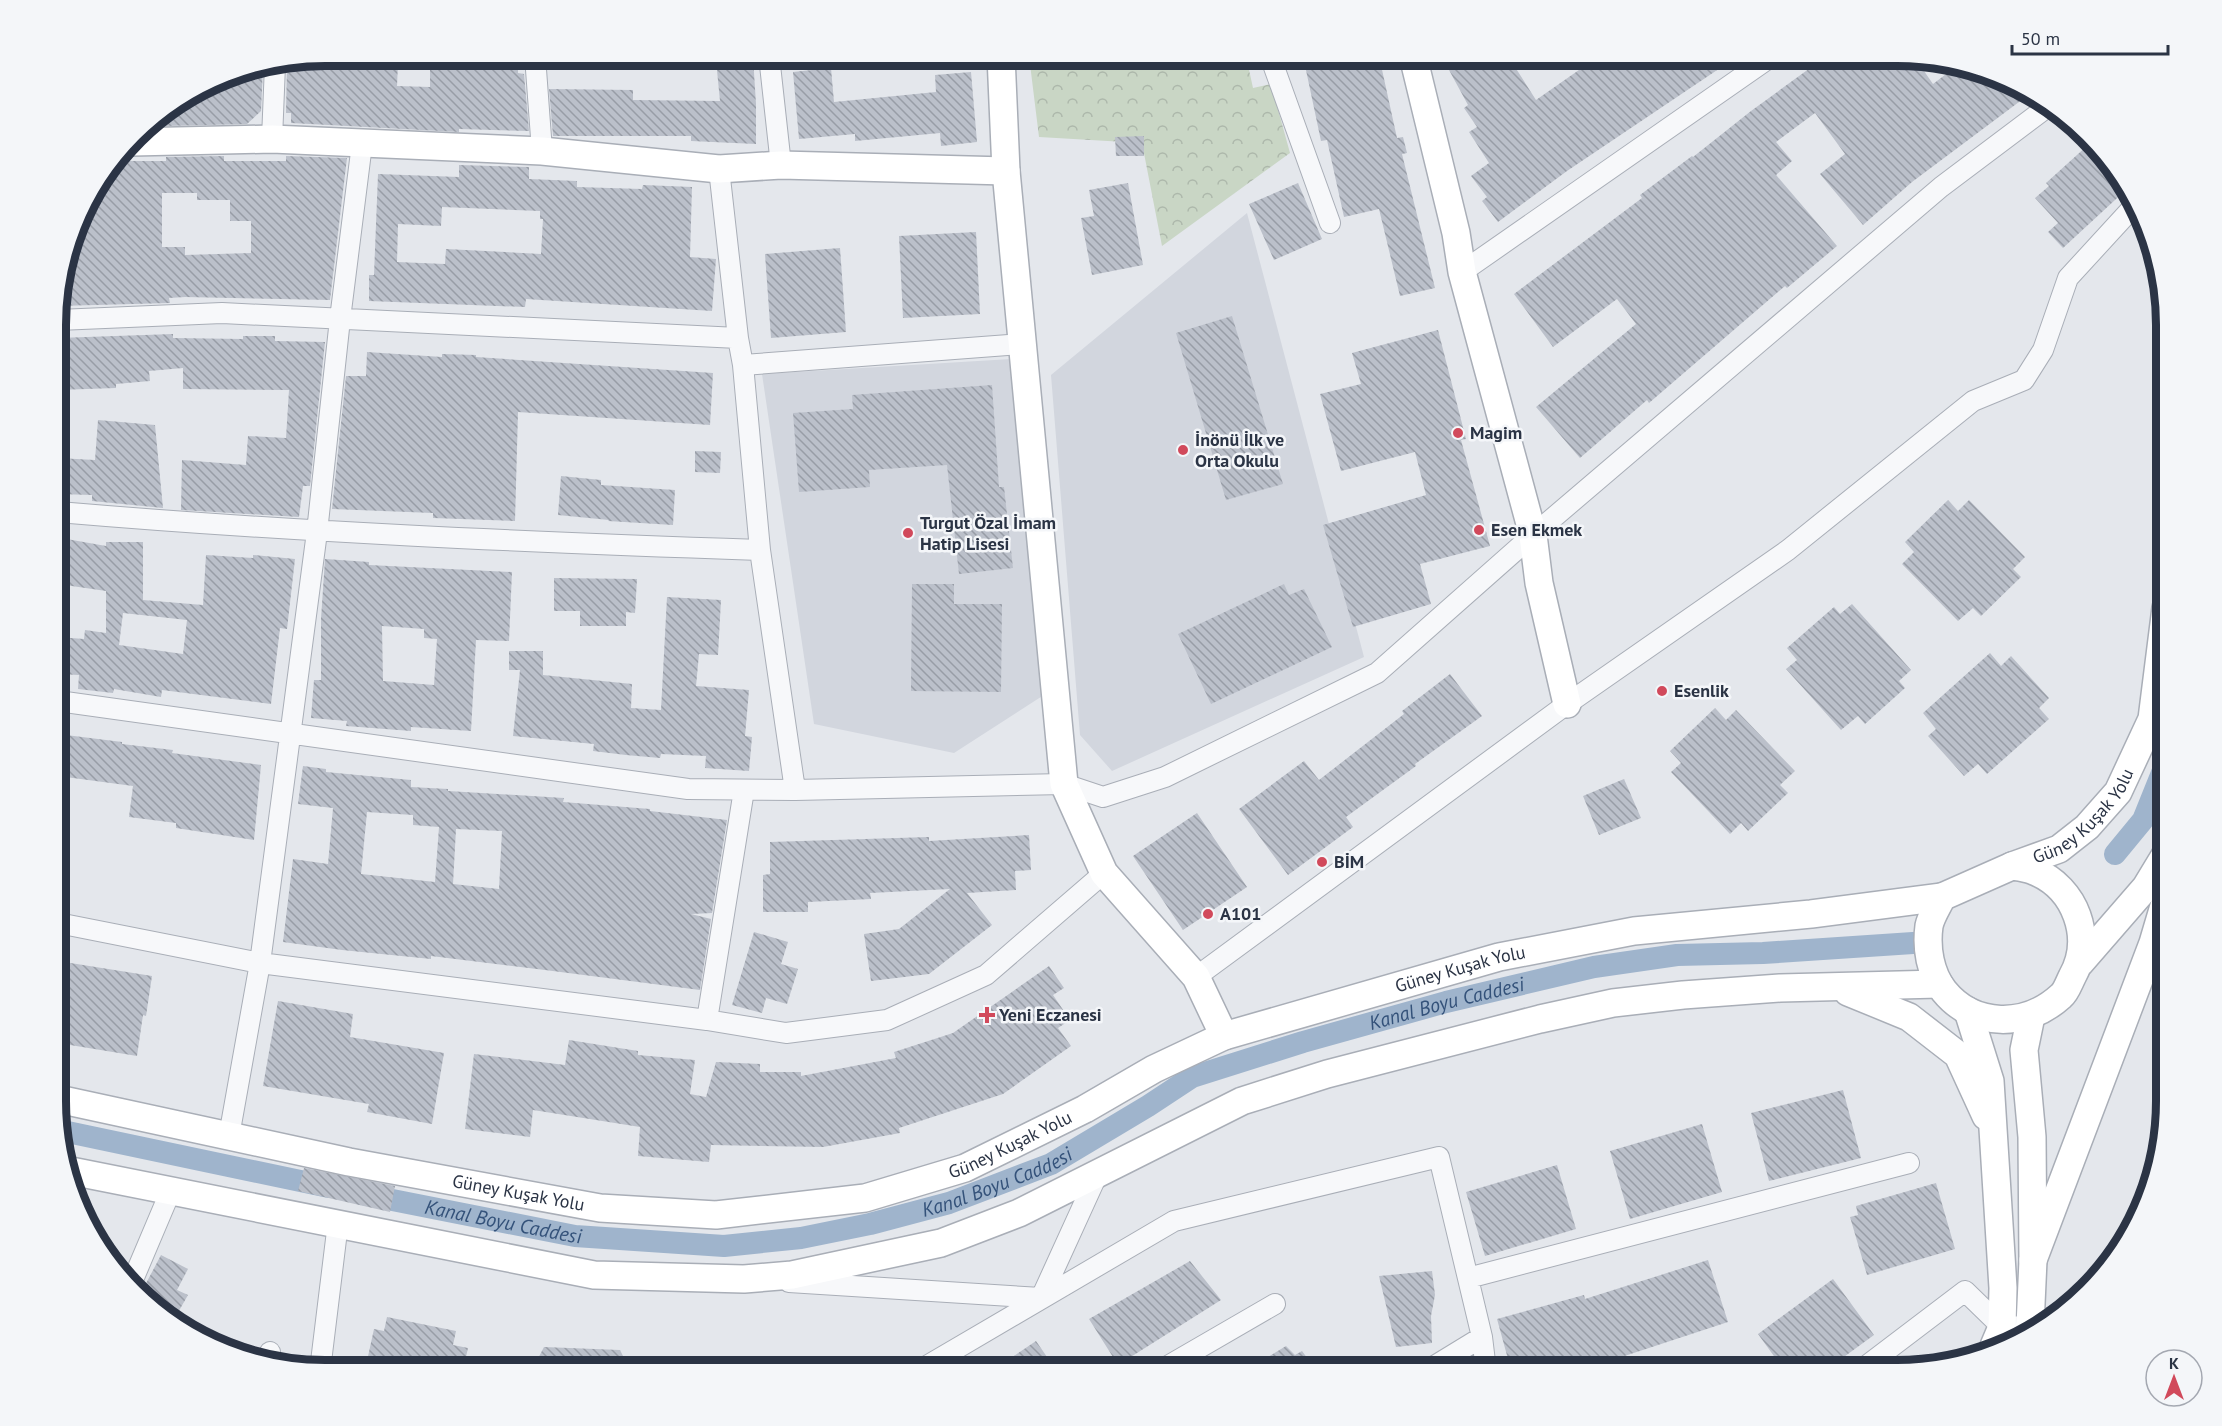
<svg xmlns="http://www.w3.org/2000/svg" width="2222" height="1426" viewBox="0 0 2222 1426" font-family="'PT Sans',sans-serif">
<defs>
<pattern id="park-crowns" width="20" height="18" patternUnits="userSpaceOnUse" patternTransform="scale(1.5)"><rect width="20" height="18" fill="#c9d6c5"/><path d="M2 6a3 3 0 1 1 6 0M12 15a3 3 0 1 1 6 0" fill="none" stroke="#adb8ab"/></pattern>
<pattern id="building-back-hatch" width="6" height="6" patternUnits="userSpaceOnUse" patternTransform="scale(1.5)"><rect width="6" height="6" fill="#bbc0ca"/><path d="M-1 5l2 2M0 0l6 6M5-1l2 2" fill="none" stroke="#989da6"/></pattern>
</defs>
<rect width="100%" height="100%" fill="#e4e7ec"/>
<!-- built -->
<path fill="#d2d6de" d="M1247,213L1364,657L1112,771L1080,735L1051,375Z
M1011,359L1047,693L954,753L814,724L762,374Z"/>
<!-- park -->
<path fill="url(#park-crowns)" d="M1029,56H1246L1253,88L1271,84L1290,153L1162,246L1142,143L1039,137Z"/>
<g fill="none" stroke-linecap="round" stroke-linejoin="round">
<!-- canal -->
<g stroke="#9fb4cc" stroke-width="22">
<path d="M2115,854L2143,820L2166,763"/>
<path d="M58,1130L329,1187"/>
<path id="s1" d="M362,1194L575,1236L724,1246L801,1238L870,1224L949,1203L1051,1164L1148,1106L1192,1077L1303,1042L1446,1002L1594,967L1677,955L1763,953L1913,943"/>
</g>
</g>
<!-- building -->
<path fill="url(#building-back-hatch)" fill-rule="evenodd" d="M475,56H518V73L524,74L529,131L459,129V132L291,123V113H286L287,63L319,57L318,61L398,63L397,86L430,87V64L475,65Z
M1303,56H1379L1397,138L1403,137L1407,153L1402,154L1435,288L1400,296L1379,209L1344,217L1327,140L1321,141Z
M1448,56H1508L1536,100L1599,56H1738L1567,171L1498,222L1482,201L1487,197L1471,176L1489,163L1469,132L1477,127L1464,108L1468,105L1449,70L1454,67Z
M1833,56H1898L1915,58L1933,84L1958,65L1983,70L2031,93L1912,182L1863,225L1820,174L1845,154L1815,113L1776,142L1792,161L1776,175L1837,246L1787,288L1785,286L1649,403L1647,400L1580,458L1536,407L1636,324L1617,299L1553,347L1514,294L1642,198L1640,195L1692,156L1693,157L1751,111L1817,63L1819,65Z
M753,57L756,104V144L691,141V136H553L549,89L633,90V100L720,101L716,60Z
M263,68L261,111L247,124L166,126L146,124L222,76Z
M831,68L834,102L936,92L935,75L971,72L977,142L941,146L940,133L855,141V134L799,139L793,72Z
M1144,136V156H1116L1115,137Z
M2088,145L2128,188L2063,248L2048,232L2058,223L2035,198L2049,186L2046,183Z
M224,156V161H286V156L347,158L330,300L185,297L169,298L170,303L58,306V290L83,205L118,161H166V157ZM162,193H197V200H230V221H251V253L185,255V247H162Z
M459,165L529,167V179L577,181V187L642,189L643,185L692,187L690,257L716,259L712,311L526,299L525,307L369,301V275H374L378,174L459,177ZM442,207L540,211V219H543L541,254L446,249L445,264L397,262L398,224L441,226Z
M1128,183L1143,265L1092,275L1081,218L1094,216L1089,190Z
M1298,183L1322,239L1274,260L1249,204Z
M976,232L980,314L903,318L899,236Z
M840,248L846,332L771,338L765,254Z
M1232,316L1283,484L1226,500L1176,333Z
M1438,330L1466,439L1461,440L1490,546L1420,564L1431,604L1353,627L1323,525L1426,495L1415,452L1341,471L1320,394L1361,384L1352,353Z
M173,334V338L243,339V336H275V341L325,342L310,486H303L299,517L181,510L182,460L246,465L248,436L286,438L289,390L183,389V368L149,371L150,381L116,384V388L58,390V338Z
M367,352L442,357V354L476,355V357L713,373L710,425L518,412L515,521L433,518V513L332,509L346,376H366Z
M992,385L999,487H1004L1013,568L959,574L947,465L869,470L870,487L799,492L793,413L853,409L852,395Z
M98,420L155,425L163,508L92,501V495L58,494V458L95,460Z
M695,451L721,452L720,473L695,472Z
M561,476L601,480V485L675,490L673,525L608,521L609,520L558,515Z
M1948,500L1958,511L1969,500L2025,557L2013,569L2021,577L1981,616L1973,608L1958,621L1902,564L1914,552L1905,542Z
M61,538L106,546V542H143V600L203,605L206,555L253,558V555L295,559L287,629L280,628L271,704L162,690L161,697L114,689L113,693L78,689L79,675L58,674V637L84,639L85,630L106,633V591L58,584V561ZM123,613L187,620L183,654L119,645Z
M325,559L369,562V565L512,572L509,641L476,640L471,731L411,727V731L346,726L347,721L311,718L314,680H321V619ZM382,626L424,629V638L437,639L434,685L383,681Z
M554,578L637,579L635,613L626,612V626H580V611H554Z
M912,584H954V604H1002L1001,692L911,691Z
M1284,584L1289,595L1304,589L1332,647L1211,704L1178,634Z
M667,597L721,600L718,655L699,654L696,686L749,690L745,736L752,737L749,771L705,768L706,756L661,754L660,758L626,755L593,751L594,744L513,736L520,670H509V651H543V675L632,684L631,708L661,710Z
M1852,604L1911,670L1899,681L1905,688L1865,724L1858,716L1841,730L1786,669L1797,660L1787,648L1834,607L1840,614Z
M1990,653L2001,666L2011,656L2049,698L2039,708L2049,719L1987,774L1978,764L1964,776L1928,736L1936,729L1923,713Z
M1450,674L1482,716L1415,764L1416,766L1346,817L1353,827L1288,875L1239,809L1304,761L1319,780L1404,714L1402,711Z
M1715,708L1726,720L1736,710L1795,771L1780,785L1788,793L1748,831L1741,823L1730,834L1671,772L1681,763L1670,751Z
M58,734L122,742V744L173,750L172,753L261,765L254,840L176,828V823L129,817L133,786L58,776Z
M303,766L326,769V772L411,780V787L448,789V791L564,798L563,802L650,809V811L727,820L712,913L691,914L711,919L700,990L545,970L431,956V959L342,950L283,942L293,859L328,864L333,808L298,804ZM367,812L413,815V825L439,827L435,882L361,874ZM456,829L502,831L499,889L453,884Z
M1624,779L1641,818L1599,835L1583,796Z
M1197,813L1247,887L1183,930L1133,856Z
M1029,835L1031,870L1015,871L1016,890L967,893L992,925L929,974L871,981L864,934L899,929L950,889L870,893L871,899L808,902V912H763V875L770,874V842L929,837V841Z
M754,932L788,942L781,964L798,969L787,1004L766,998L762,1013L732,1005Z
M58,961L152,976L146,1016L143,1015L137,1056L58,1043Z
M1049,966L1064,988L1053,995L1070,1020L1058,1028L1071,1046L1003,1094L899,1128L900,1133L823,1147L711,1145L709,1162L638,1156L640,1127L533,1110L530,1137L465,1129L474,1054L565,1065L569,1040L638,1051V1055L695,1060L690,1094L706,1097L716,1062L760,1064V1072H801V1076L896,1058L894,1052L953,1033Z
M278,1001L353,1014L350,1037L444,1053L432,1124L367,1112L369,1104L263,1086Z
M1843,1090L1861,1158L1769,1181L1751,1113Z
M1702,1124L1722,1192L1630,1219L1610,1151Z
M1557,1165L1576,1229L1485,1256L1466,1192Z
M304,1168L395,1186L390,1212L298,1191Z
M1936,1183L1955,1249L1867,1275L1850,1217L1858,1215L1856,1206Z
M161,1255L188,1269L177,1290L188,1295L176,1316L155,1305L142,1291Z
M1708,1260L1728,1322L1582,1370H1511L1497,1319L1584,1295L1585,1299Z
M1190,1261L1221,1300L1118,1365L1089,1319Z
M1432,1271L1435,1295L1431,1316L1432,1343L1396,1347L1379,1276Z
M1833,1279L1874,1335L1826,1370H1784L1758,1334Z
M387,1317L456,1331L453,1345L468,1348L463,1370H365L374,1329L384,1331Z
M1036,1341L1056,1370H993Z
M1286,1346L1295,1355L1302,1351L1316,1370H1247Z
M544,1347L620,1350L630,1370H532Z"/>
<g fill="none" stroke-linecap="round" stroke-linejoin="round">
<defs>
<path id="street" d="M535,56L542,151
M769,56L781,165
M1270,56L1330,223
M272,139L275,65
M719,169L738,338L743,365L760,550L795,790L1064,784L1103,797L1165,777L1377,673L1533,535L1941,187L2050,105
M1462,272L1772,56
M58,320L222,313L738,338
M743,365L1022,344
M58,512C292,532 526,542 760,550
M58,701L688,789L795,790
M58,923L260,963L707,1020L786,1033L887,1020L986,975L1104,873
M1196,977L1567,704L1788,550L1973,401L2024,380L2043,350L2068,278L2135,205
M707,1020L744,790
M229,1136L260,963L317,532L340,319L362,144
M1468,1278L1909,1163
M132,1282L171,1190
M789,1282L1041,1298L1098,1173
M266,1361L270,1352
M320,1370L338,1223
M920,1370L1174,1221L1439,1157L1482,1337L1486,1370
M1161,1370L1275,1304
M1428,1370L1482,1337
M1861,1370L1965,1291L2002,1327L2030,1326L2051,1317"/>
<g id="secondary">
<path d="M1001,56L1006,171L1064,784L1104,873L1196,977L1224,1036"/>
<path d="M1413,56L1456,233L1462,272L1533,535L1539,583L1567,704"/>
<path d="M132,142L272,139L542,151L719,169L781,165L1006,171"/>
<path d="M2012,866C2019,867 2028,868 2034,871C2076,888 2094,938 2072,977C2069,983 2066,992 2061,996C2026,1028 1974,1028 1944,991C1930,973 1926,948 1929,926C1931,916 1938,906 1942,897Z"/>
<path id="s2" d="M2012,866L2059,849L2087,827L2118,792L2152,719L2166,608"/>
<path d="M2080,963L2146,887L2166,854"/>
<path d="M1848,992L1909,1017L1958,1055L1986,1116"/>
<path d="M1968,1011L1990,1081L2003,1288L2002,1327L1994,1346"/>
<path id="s3" d="M58,1099L349,1162L600,1208L716,1215L865,1198L965,1168L1085,1109L1154,1069L1224,1036L1499,957L1634,931L1811,914L1942,897"/>
<path d="M71,1171L594,1275L744,1279L792,1275L941,1243L1019,1213L1242,1101L1327,1074L1540,1019L1613,1003L1683,995L1780,988L1939,984"/>
<path d="M2033,1260L2153,943L2166,899"/>
<path d="M2025,1336L2030,1326L2033,1260L2032,1137L2024,1050L2031,1016"/>
</g>
</defs>
<!-- street casing -->
<use href="#street" stroke="#a9aeb7" stroke-width="22"/>
<!-- secondary casing -->
<use href="#secondary" stroke="#a9aeb7" stroke-width="30"/>
<!-- street -->
<use href="#street" stroke="#f7f8fa" stroke-width="20"/>
<!-- secondary -->
<use href="#secondary" stroke="#fff" stroke-width="27"/>
</g>
<!-- markers -->
<g fill="#d1495b" stroke="#f4f6f9" stroke-width="2">
<circle cx="1458" cy="433" r="6"/>
<circle cx="1183" cy="450" r="6"/>
<circle cx="1479" cy="530" r="6"/>
<circle cx="908" cy="533" r="6"/>
<circle cx="1662" cy="691" r="6"/>
<circle cx="1322" cy="862" r="6"/>
<circle cx="1208" cy="914" r="6"/>
<path d="M984 1006h6v6h6v6h-6v6h-6v-6h-6v-6h6z"/>
</g>
<g text-anchor="middle" stroke-width="5" stroke-linejoin="round" paint-order="stroke">
<!-- poi labels -->
<g font-size="18" font-weight="bold" fill="#2b3445" stroke="#f4f6f9" text-anchor="start">
<text x="1470" y="439">Magim</text>
<text x="1195" y="446">İnönü İlk ve<tspan x="1195" dy="21">Orta Okulu</tspan></text>
<text x="920" y="529">Turgut Özal İmam<tspan x="920" dy="21">Hatip Lisesi</tspan></text>
<text x="1491" y="536">Esen Ekmek</text>
<text x="1674" y="697">Esenlik</text>
<text x="1334" y="868">BİM</text>
<text x="1220" y="920">A101</text>
<text x="999" y="1021">Yeni Eczanesi</text>
</g>
<!-- street labels -->
<g font-size="18" fill="#2b3445" stroke="#f4f6f9">
<text dy="6" stroke="none"><textPath href="#s2" startOffset="90">Güney Kuşak Yolu</textPath></text>
<text dy="6" stroke="none"><textPath href="#s3" startOffset="1460">Güney Kuşak Yolu</textPath></text>
<text dy="6" stroke="none"><textPath href="#s3" startOffset="974">Güney Kuşak Yolu</textPath></text>
<text dy="6" stroke="none"><textPath href="#s3" startOffset="470">Güney Kuşak Yolu</textPath></text>
</g>
<!-- water labels -->
<g font-size="20" font-style="italic" fill="#34527a" stroke="#f4f6f9">
<text dy="7" stroke="none"><textPath href="#s1" startOffset="1136">Kanal Boyu Caddesi</textPath></text>
<text dy="7" stroke="none"><textPath href="#s1" startOffset="648">Kanal Boyu Caddesi</textPath></text>
<text dy="7" stroke="none"><textPath href="#s1" startOffset="144">Kanal Boyu Caddesi</textPath></text>
</g>
</g>
<!-- crop -->
<path d="M0 0H2222V1426H0ZM325 66H1897A259 259 0 0 1 2156 325V1101A259 259 0 0 1 1897 1360H325A259 259 0 0 1 66 1101V325A259 259 0 0 1 325 66Z" fill="#f4f6f9" fill-rule="evenodd"/>
<path fill="none" stroke="#2b3445" stroke-width="8" d="M325 66H1897A259 259 0 0 1 2156 325V1101A259 259 0 0 1 1897 1360H325A259 259 0 0 1 66 1101V325A259 259 0 0 1 325 66Z"/>
<!-- north arrow -->
<g transform="translate(2174 1378)"><circle r="28" fill="#f4f6f9" stroke="#a4a8b1" stroke-width="1.5"/>
<path d="M0-4.5L10 22L0 15L-10 22Z" fill="#d1495b"/>
<text y="-9" font-size="16" font-weight="bold" text-anchor="middle" fill="#2b3445">K</text>
</g>
<!-- scale -->
<path d="M2012 45v9h156v-9" fill="none" stroke="#2b3445" stroke-width="3"/>
<text x="2021" y="45" font-size="18" fill="#2b3445" stroke="#f4f6f9" stroke-width="4.5" paint-order="stroke">50 m</text>
</svg>
